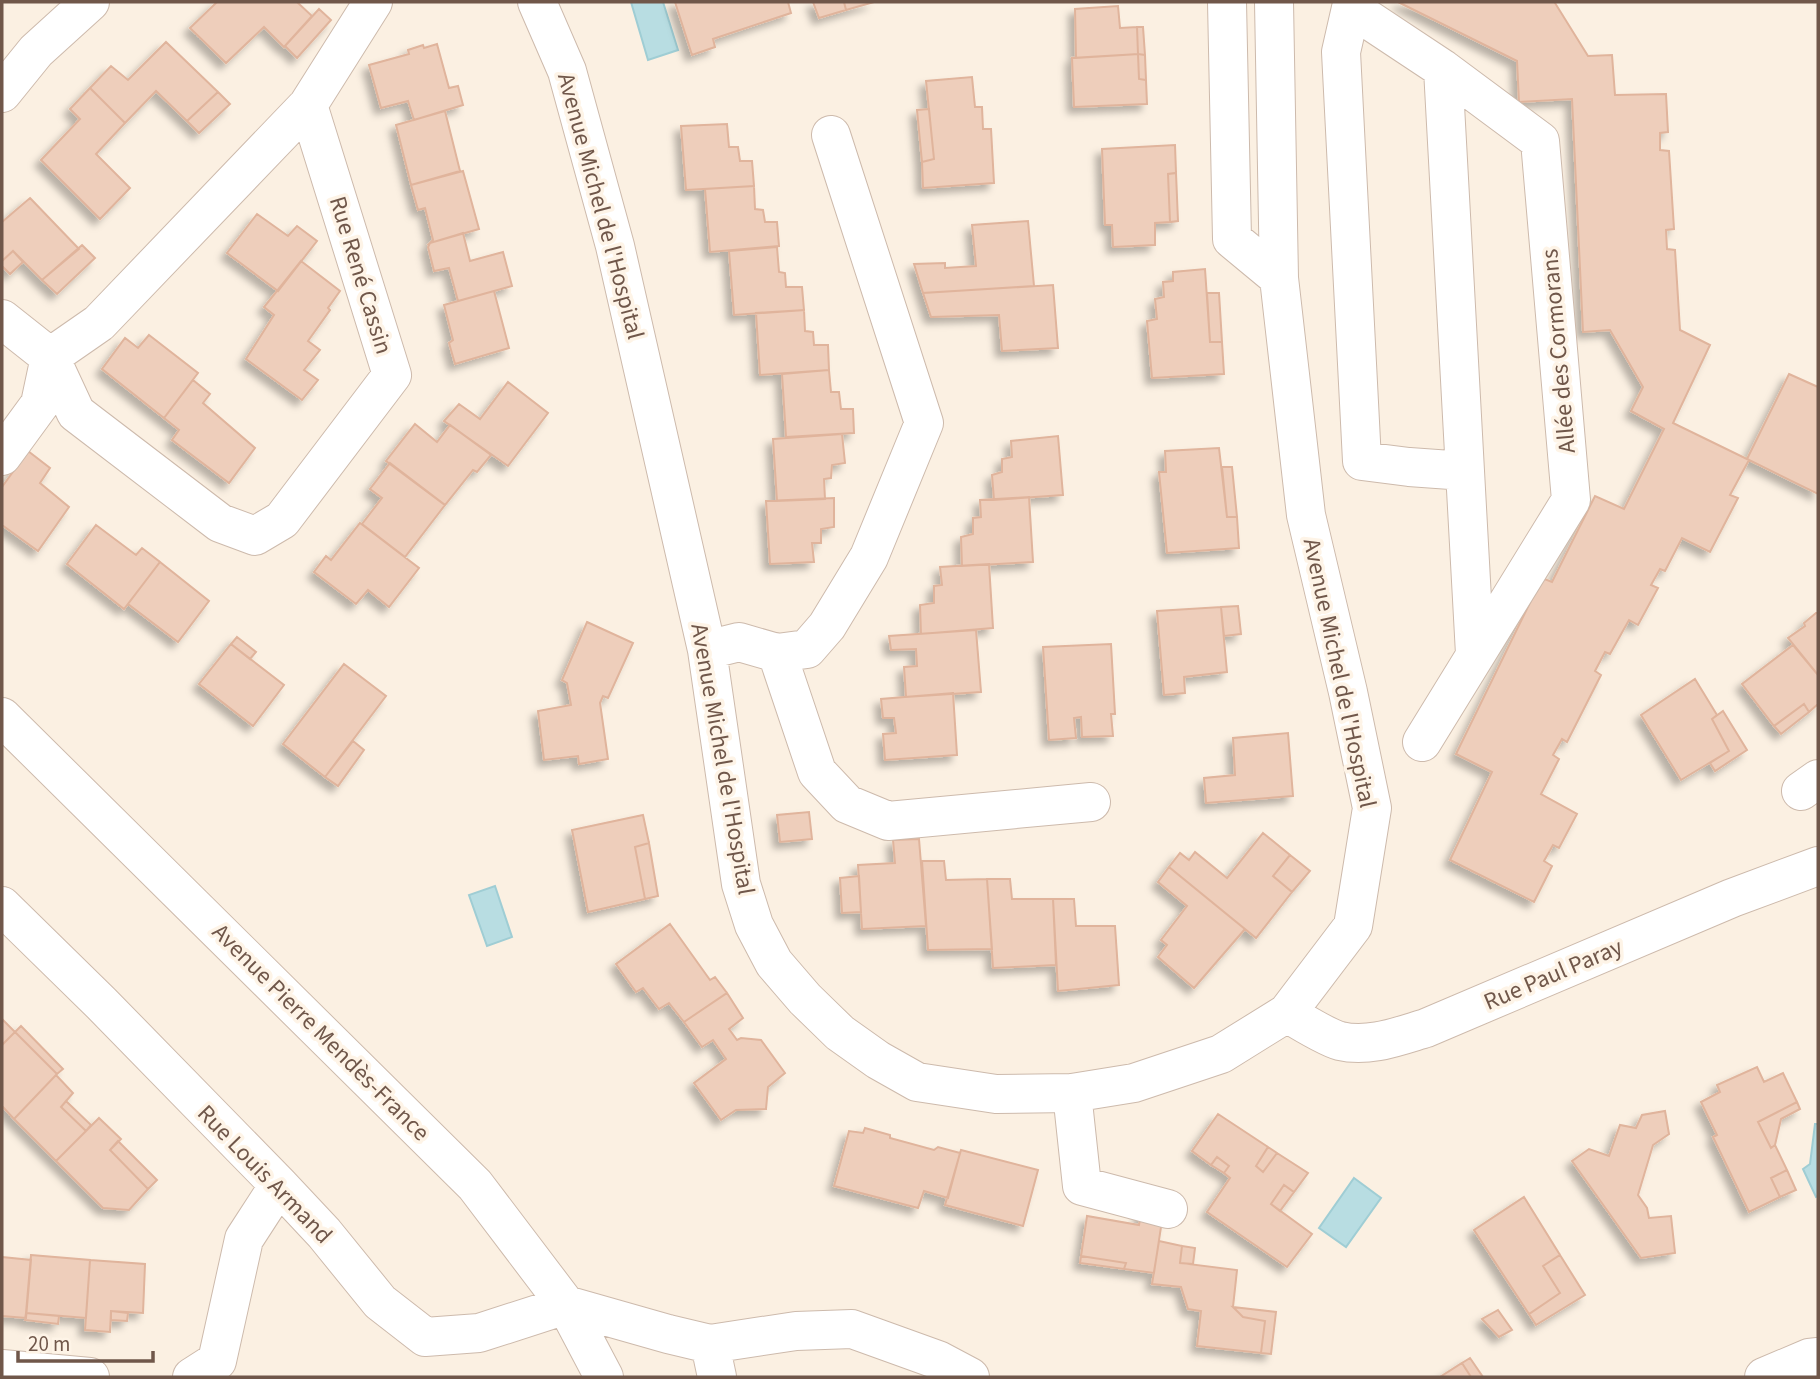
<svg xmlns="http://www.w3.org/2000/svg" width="1820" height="1379" viewBox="0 0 1820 1379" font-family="'Source Sans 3',sans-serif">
<defs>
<filter id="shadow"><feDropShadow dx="-6" dy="6" stdDeviation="3.5" flood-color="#0004"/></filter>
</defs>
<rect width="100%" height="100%" fill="#fbf0e2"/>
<!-- water -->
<path fill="#b8dde2" stroke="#9fcdd4" stroke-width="2" d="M631,2H663L678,50L648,60Z
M495,886L512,937L487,946L469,895Z
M1815,1124H1818V1196L1816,1197L1803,1169L1810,1164Z
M1354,1178L1381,1198L1346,1247L1319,1228Z"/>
<!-- building -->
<path fill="#eecebb" stroke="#e0b49c" stroke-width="2" filter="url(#shadow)" d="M217,2H297L312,16L284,47L264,27L226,63L190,28Z
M675,2H788L791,13L713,39L715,47L692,55Z
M813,2H844L846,10L819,18Z
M844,2H874L846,10Z
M1398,2H1556L1555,3L1588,56L1612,55L1615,95L1666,94L1668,132L1660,133V150L1669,151L1674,229L1666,230L1667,249L1675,250L1680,330L1710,345L1673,423L1749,460L1730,495L1738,498L1710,552L1682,538L1665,571L1660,569L1651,585L1658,588L1638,625L1629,620L1610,654L1605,652L1595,671L1601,675L1567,742L1562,739L1553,755L1559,759L1541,794L1577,814L1559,848L1553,845L1544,861L1552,866L1534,902L1450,860L1492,772L1456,754L1542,578L1552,582L1595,496L1624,509L1664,429L1631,411L1643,387L1610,330L1583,332L1572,99L1519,102L1517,61Z
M1118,6L1120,28L1137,27L1138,54L1076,58L1075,9Z
M319,9L331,20L297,58L285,46Z
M1137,27H1143L1145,55L1138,54Z
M166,42L218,92L187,121L156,91L125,123L90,88L111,66L128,80Z
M437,44L449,88L458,86L463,105L414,120L408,101L381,108L369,65L409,54L408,50L423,45L424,48Z
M1138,54L1145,55L1146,80L1139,79Z
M1138,54L1139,79L1146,80L1147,104L1074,107L1072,58Z
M972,77L975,107H982L983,129H991L994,183L923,188L922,162L934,159L926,81Z
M90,88L125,123L96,154L130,188L100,219L41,160L80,119L70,109Z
M218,92L230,104L199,133L187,121Z
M929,109L934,159L922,162L917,110Z
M445,111L460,171L411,185L396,125Z
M727,124L729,147H738L740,161H752L754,186L686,190L681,126Z
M1175,145L1176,173L1168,174L1170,222L1155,223V245L1113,247L1112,225H1105L1102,149Z
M463,171L479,229L430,243L433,240L425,208L418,210L411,185Z
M1176,173L1178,221L1170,222L1168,174Z
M754,186L755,209L763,210L765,222H777L779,246L710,252L705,189Z
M30,198L79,249L42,280L13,251L2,261V222Z
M257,214L288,236L297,226L317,241L278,291L227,253Z
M1028,221L1034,286L923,293L914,264L945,263V268L976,266L972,225Z
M463,233L470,261L503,252L512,286L458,301L449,268L434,271L428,247L430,243Z
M82,245L95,258L57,294L42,280Z
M777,247L779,272L785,273L786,287H802L804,310L734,315L729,251Z
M13,251L23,262L10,274L2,266V261Z
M301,261L340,291L328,308L330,310L308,341L320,350L304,370L318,380L302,400L246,359L274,315L264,307Z
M1205,269L1210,342H1222L1224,374L1152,378L1147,321L1157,319L1155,299L1164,297L1163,282L1173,281V272Z
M1053,285L1058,348L1002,351L999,315L931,317L923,293Z
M494,291L509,348L455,364L449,343L453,340L444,305Z
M1207,293H1219L1222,342H1210Z
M804,310L805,331L813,332L814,345H828L829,370L760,375L756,313Z
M149,335L198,373L164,418L102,369L125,338L138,348Z
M829,370L831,392H839L841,409H853L854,433L786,437L782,374Z
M1789,374L1818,387V494L1747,459Z
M193,380L210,394L203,403L255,448L229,483L172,440L179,430L164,418Z
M508,382L548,413L508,466L444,421L459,404L480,419Z
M415,424L437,442L450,425L491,455L477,472L473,470L445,505L386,461Z
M842,434L845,463L832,465L831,478L824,479L825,499L777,501L773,439Z
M1058,436L1063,495L994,500L992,475L1002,472V459L1012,457L1011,441Z
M1219,448L1227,517H1237L1239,548L1167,553L1159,472H1166L1165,451Z
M28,451L50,468L40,483L69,507L38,551L2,525V487Z
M390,463L445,505L405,557L362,524L382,498L370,489Z
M1222,467H1232L1237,517H1227Z
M1029,497L1033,562L962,566L961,537L973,534V518L981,517L980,500Z
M834,498V527L821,529V543H812L814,562L770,564L766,501Z
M360,523L419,568L389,607L368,590L356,604L314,572L326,556L331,560Z
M96,525L136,555L142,548L160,562L124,609L67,564Z
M160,562L209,601L178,642L128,604Z
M989,564L993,628L921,634L920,605L934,603V586L942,585L940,567Z
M1238,606L1241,634L1224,636L1221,607Z
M1221,607L1227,672L1184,677L1185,693L1164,695L1157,611Z
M1816,613H1818V675L1788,638L1805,626L1804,623Z
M587,622L633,643L608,698L603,696L600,703L608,759L579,764L578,756L544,760L538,711L571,705L567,683L562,680Z
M976,630L981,692L906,697L904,667L917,666L916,649L891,650L889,636Z
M237,637L256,652L250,659L231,644Z
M231,644L284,685L253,726L199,684Z
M1111,644L1115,714H1111L1113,736L1082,737L1081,717L1074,718L1076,738L1049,740L1043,647Z
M1793,645L1818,675V704L1809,712L1804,704L1774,726L1742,684Z
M344,664L386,696L325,777L283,744Z
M1695,679L1717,715L1712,719L1729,751L1681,780L1641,715Z
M953,693L957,755L885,760L883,734L896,733L894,718H883L881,699Z
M1804,704L1809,712L1781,734L1774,726Z
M1723,711L1747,750L1715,771L1710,763L1729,751L1712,719Z
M1288,733L1293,796L1206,803L1204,778L1235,775L1233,738Z
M353,741L364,750L338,786L325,777Z
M809,812L812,839L780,842L777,815Z
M643,815L649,843L635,847L645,899L588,912L572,830Z
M1263,833L1290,855L1273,876L1292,892L1256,938L1169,867L1180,853L1189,860L1195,852L1227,878Z
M919,839L926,926L862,929L858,865L895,863L893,840Z
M649,843L658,896L645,899L635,847Z
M1290,855L1310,871L1292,892L1273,876Z
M922,861H944L946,880L987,879L992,949L928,950Z
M1169,867L1245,929L1194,988L1158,957L1167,945L1161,940L1187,906L1158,882Z
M859,876L861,912L842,913L840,878Z
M987,879H1010L1012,899H1053L1056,965L993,968Z
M1053,899H1074L1076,926H1115L1119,985L1058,991Z
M670,924L710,980L715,977L727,993L684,1022L669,1003L659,1009L643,988L636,992L616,964Z
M727,993L743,1018L729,1029L737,1040L741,1038L761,1040L785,1073L768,1087L766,1109L736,1110L721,1120L694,1083L726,1059L713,1040L702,1047L684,1022Z
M2,1019L15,1032L2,1045Z
M21,1026L63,1069L57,1074L15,1032Z
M15,1032L57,1074L14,1119L2,1106V1045Z
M1757,1067L1764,1082L1783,1073L1797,1102L1758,1122L1771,1148L1775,1145L1787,1170L1771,1178L1780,1197L1749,1212L1713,1137L1717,1135L1701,1102L1720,1092L1717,1085Z
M56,1075L73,1093L61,1107L86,1131L56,1161L14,1119Z
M66,1101L91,1125L86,1131L61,1107Z
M1797,1102L1800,1109L1781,1119L1775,1145L1771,1148L1758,1122Z
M1665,1111L1669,1134L1653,1145L1638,1195L1647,1208L1649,1218L1671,1216L1675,1253L1641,1258L1572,1161L1589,1149L1609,1156L1620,1125L1636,1128L1642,1115Z
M1218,1114L1268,1147L1256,1166L1263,1172L1277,1153L1308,1173L1294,1192L1284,1185L1271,1204L1312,1234L1287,1267L1207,1212L1230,1178L1224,1173L1229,1166L1217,1157L1211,1165L1192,1151Z
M99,1118L121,1139L110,1150L148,1189L129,1210L103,1208L56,1161Z
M865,1128L890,1135V1138L934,1150L938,1147L960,1153L948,1198L924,1191L918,1208L834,1186L849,1131L863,1133Z
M118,1141L157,1180L148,1189L110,1150Z
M1268,1147L1277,1153L1263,1172L1256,1166Z
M961,1150L1038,1170L1023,1226L945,1205Z
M1217,1157L1229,1166L1224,1173L1211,1165Z
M1787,1170L1796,1190L1780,1197L1771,1178Z
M1284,1185L1294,1192L1280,1211L1271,1204Z
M1524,1197L1560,1255L1543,1266L1560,1293L1529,1314L1474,1230Z
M1142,1209L1163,1214L1154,1273L1124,1269L1126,1263L1081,1256L1087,1216L1139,1225Z
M1159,1241L1182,1246L1180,1263L1237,1270L1233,1307L1243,1317L1265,1321L1261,1353L1197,1346L1201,1311L1188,1309L1181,1287L1152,1284Z
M1182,1246L1195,1248L1193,1264L1180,1263Z
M31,1255L90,1260L86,1318L26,1313Z
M1560,1255L1585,1295L1536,1325L1529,1314L1560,1293L1543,1266Z
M1081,1256L1126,1263L1124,1269L1080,1263Z
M2,1257L31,1260L26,1318L2,1316Z
M90,1260L145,1264L143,1313L111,1311L110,1332L85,1330Z
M1233,1307L1276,1312L1271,1354L1261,1353L1265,1321L1243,1317Z
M1498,1310L1512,1330L1499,1337L1482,1319Z
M111,1311L128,1313L127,1321L111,1320Z
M26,1313L59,1316L58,1324L25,1320Z
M1470,1358L1483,1377H1471L1462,1363Z
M1462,1363L1471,1377H1440Z"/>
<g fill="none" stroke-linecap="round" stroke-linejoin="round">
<defs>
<path id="minor" d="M537,2L567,71L615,246L707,650L741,884L754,925L774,963L805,999L840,1033L878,1060L917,1082L996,1094L1072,1093L1134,1083L1221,1054L1287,1013L1353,926L1372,808L1348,692L1306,515L1279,278L1274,2
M1227,2L1232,239L1279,278
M1354,2L1351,8L1443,69L1540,141L1571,500L1422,742
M1351,8L1341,52L1362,461L1409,467L1465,471
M1443,69L1475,654
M2,93L36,51L90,2
M2,319L50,357L76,413L220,523L255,536L282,520L392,375L308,105L373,2
M2,456L40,404L50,357L99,323L308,105
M707,650L739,642L777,653L807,649L827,626L869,557L924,423L831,135
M777,653L817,772L847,804L888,821L1091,802
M2,717L475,1185L566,1305L604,1377
M1801,791L1818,779
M2,906L101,1003L279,1185L324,1233L380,1302L425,1337L479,1333L566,1305L668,1334L710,1344L796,1331L852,1329L938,1360L970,1377
M1287,1013C1300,1021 1326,1037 1340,1041C1369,1048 1399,1036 1426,1028L1732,898L1818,866
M1072,1093L1082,1186L1168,1209
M710,1344L717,1377
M2,1369L90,1377
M192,1377L217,1361L244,1239L279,1185
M1764,1377L1809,1358L1818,1357"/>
</defs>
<!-- minor casing -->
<use href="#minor" stroke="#cdbaac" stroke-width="40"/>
<!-- minor -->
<use href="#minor" stroke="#fff" stroke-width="38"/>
</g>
<g text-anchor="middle" stroke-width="7" stroke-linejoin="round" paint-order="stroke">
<!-- street labels -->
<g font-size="24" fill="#70574a" stroke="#fef4e7">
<text transform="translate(601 206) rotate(75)" y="8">Avenue Michel de l'Hospital</text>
<text transform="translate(361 275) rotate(73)" y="8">Rue René Cassin</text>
<text transform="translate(1558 351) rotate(-95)" y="8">Allée des Cormorans</text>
<text transform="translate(1340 673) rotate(78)" y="8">Avenue Michel de l'Hospital</text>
<text transform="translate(723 759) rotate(80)" y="8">Avenue Michel de l'Hospital</text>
<text transform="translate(1553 974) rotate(-23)" y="8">Rue Paul Paray</text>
<text transform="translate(321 1032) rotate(45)" y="8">Avenue Pierre Mendès-France</text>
<text transform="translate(265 1174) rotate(46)" y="8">Rue Louis Armand</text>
</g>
</g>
<!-- border -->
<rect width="1820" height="1379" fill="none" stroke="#70574a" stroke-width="7"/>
<!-- scale -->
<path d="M18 1351v10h135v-10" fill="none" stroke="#70574a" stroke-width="3.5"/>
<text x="28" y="1351" font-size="21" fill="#70574a" stroke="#fef4e7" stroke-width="5" paint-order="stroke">20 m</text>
</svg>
